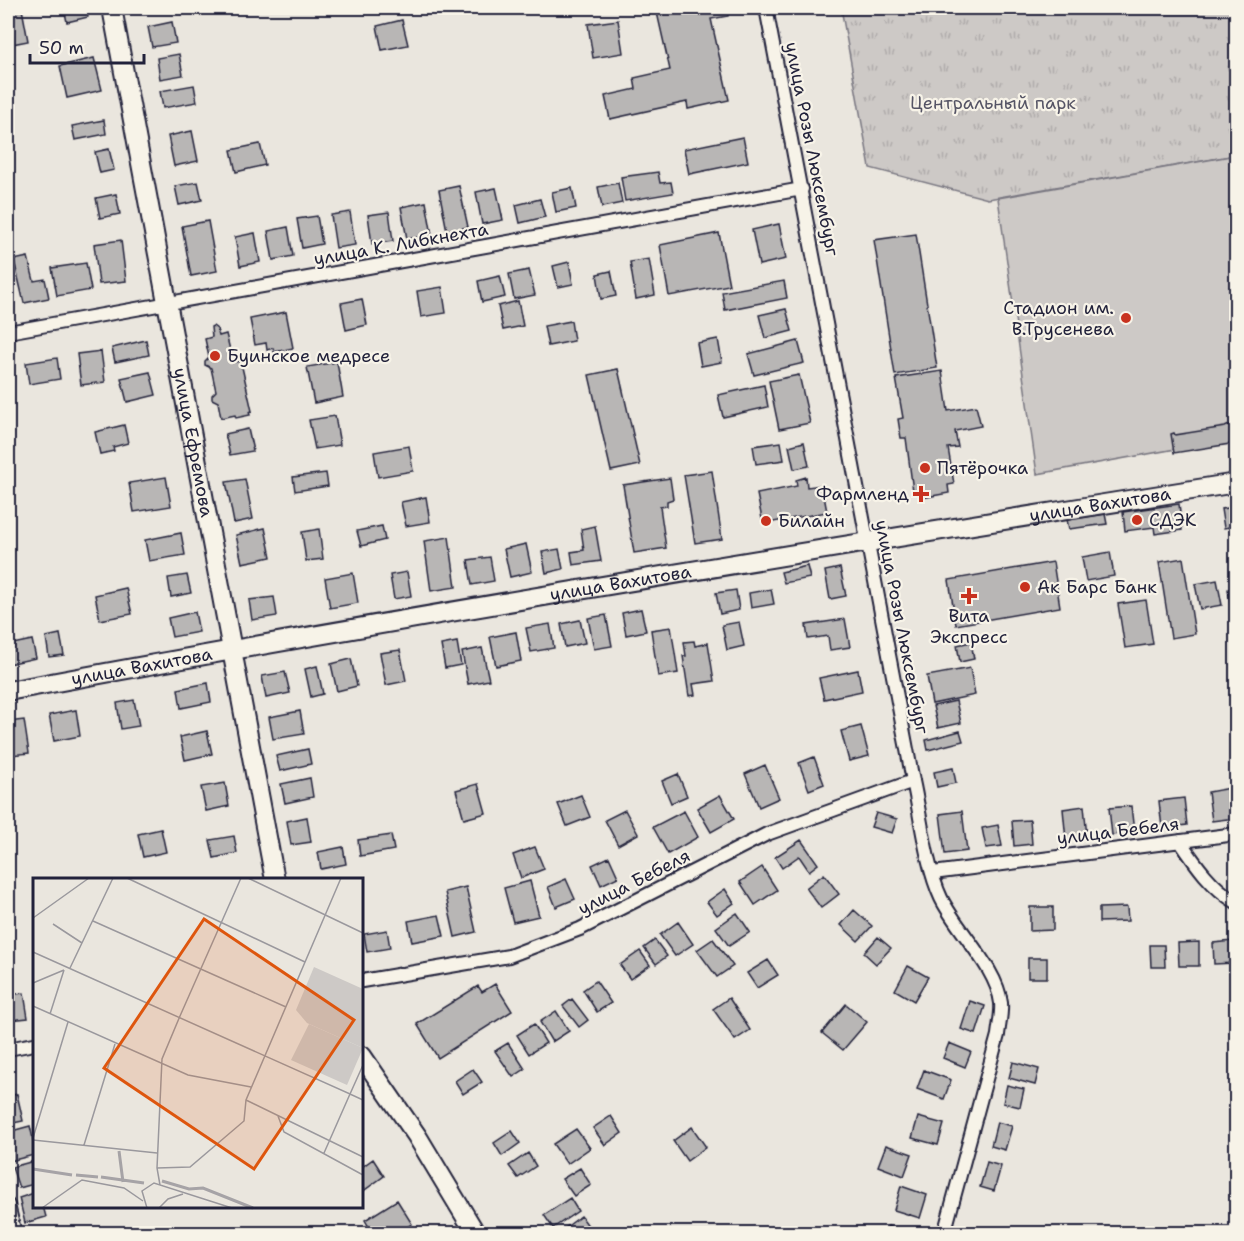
<svg xmlns="http://www.w3.org/2000/svg" width="1244" height="1241" viewBox="0 0 1244 1241" font-family="'Shantell Sans',sans-serif">
<defs>
<pattern id="grass-tufts" width="24" height="20" patternUnits="userSpaceOnUse" patternTransform="scale(1.5)"><rect width="24" height="20" fill="#cdc9c6"/><path d="M3 7l-1-3M5 7V3M7 7l1-3M15 17l-1-3M17 17v-4M19 17l1-3" fill="none" stroke="#b0acab"/></pattern>
</defs>
<rect width="100%" height="100%" fill="#eae6de"/>
<filter id="ink" filterUnits="userSpaceOnUse"><feTurbulence type="fractalNoise" baseFrequency=".0167" numOctaves="2"/><feDisplacementMap in="SourceGraphic" scale="12" xChannelSelector="R" yChannelSelector="G"/><feConvolveMatrix kernelMatrix="1 2 1 2 8 2 1 2 1" color-interpolation-filters="sRGB"/></filter>
<g filter="url(#ink)">
<!-- grass -->
<path fill="url(#grass-tufts)" stroke="#787680" stroke-width="1.5" d="M841,8H1236V155L988,199L870,168Z"/>
<!-- pitch -->
<path fill="#cdc9c6" stroke="#787680" stroke-width="1.5" d="M1236,155V438L1037,474L998,198Z"/>
<!-- building -->
<path fill="#b8b6b5" stroke="#22223b" stroke-width="1.5" d="M64,8H86L88,17L67,22Z
M656,8H727L728,16L711,19L729,100L688,109L687,102L610,119L605,96L636,89L634,78L670,70Z
M22,9L28,41L12,44L8,11Z
M402,20L408,45L382,50L377,26Z
M618,20L623,53L593,58L588,24Z
M172,22L176,43L152,47L148,27Z
M179,54L183,75L160,79L157,58Z
M94,58L102,90L67,98L60,66Z
M194,85L197,102L163,108L160,91Z
M104,120L106,134L75,140L72,126Z
M192,131L198,161L174,166L168,136Z
M743,137L748,162L689,174L684,149Z
M260,144L265,165L236,172L231,150Z
M109,149L114,170L100,173L95,152Z
M658,172L660,183L671,182L673,193L625,201L621,177Z
M198,182L202,200L179,205L175,186Z
M618,183L622,203L602,207L598,187Z
M459,186L468,227L447,231L439,190Z
M496,188L503,220L482,224L476,192Z
M572,188L576,208L556,212L552,192Z
M116,194L120,214L100,218L96,198Z
M540,199L545,217L520,223L516,205Z
M426,202L432,235L407,239L401,207Z
M350,212L355,245L336,248L331,215Z
M389,212L393,241L372,244L368,215Z
M317,216L322,244L302,248L297,219Z
M208,221L217,271L191,276L182,226Z
M779,224L786,259L759,265L752,230Z
M288,227L293,256L273,260L268,231Z
M255,233L260,262L240,266L235,237Z
M719,233L729,285L669,296L660,245Z
M916,234L937,368L895,375L874,240Z
M121,240L126,281L99,284L94,244Z
M28,257L34,281L45,279L49,298L24,303L14,260Z
M649,259L655,295L636,299L630,262Z
M569,262L573,284L558,287L553,266Z
M86,263L91,290L57,296L52,268Z
M529,270L535,295L514,299L509,274Z
M611,271L616,296L601,299L597,274Z
M500,276L505,297L482,302L478,281Z
M784,281L787,298L725,310L722,292Z
M442,287L446,313L421,317L417,291Z
M362,299L367,325L346,330L341,303Z
M518,301L523,326L503,330L498,306Z
M786,309L792,331L765,338L759,315Z
M286,312L293,348L274,352L273,348L267,350L266,343L255,345L250,319Z
M571,321L574,341L548,346L544,326Z
M213,326L217,329L219,336L226,334L233,362L240,361L241,367H242L252,411L249,412L250,415L236,418L235,415L221,418L218,402L212,399V395L216,391L211,368L205,365V361L209,357L205,339L212,337L211,327Z
M718,339L722,362L701,366L697,343Z
M146,340L149,355L115,362L112,348Z
M798,341L804,363L754,375L748,354Z
M101,351L105,382L81,385L77,354Z
M57,358L60,379L29,384L26,363Z
M337,362L343,397L314,403L307,367Z
M618,369L640,465L611,471L589,375Z
M942,371L948,411L976,406L981,426L955,431L958,447L948,448L954,484L948,485L949,493L921,498L920,490L913,491L906,438H901L898,419L903,418L896,378Z
M150,372L156,395L127,402L121,378Z
M799,375L810,423L779,429L769,381Z
M764,385L768,407L723,417L718,395Z
M335,416L340,445L315,449L309,420Z
M124,425L128,443L113,447L114,451L100,454L95,432Z
M1229,425H1236V443L1174,453L1171,434L1174,433L1175,435L1225,427Z
M248,429L253,451L230,455L225,434Z
M781,442L784,460L756,464L753,446Z
M804,442L809,466L794,469L789,446Z
M409,446L413,471L378,477L374,452Z
M712,471L722,539L695,543L684,475Z
M326,473L328,486L295,491L293,477Z
M166,477L171,506L134,512L129,483Z
M806,477L807,487L822,485L827,512L763,524L757,494L797,486L796,480Z
M670,478L673,499L667,501V506L660,507L666,548L634,553L623,485Z
M245,479L253,519L234,523L226,482Z
M426,497L430,522L406,526L401,502Z
M1179,504L1182,530L1155,534L1154,527L1125,531L1123,512Z
M1236,507V526L1224,528L1221,509Z
M1105,514L1107,524L1069,529L1067,520Z
M382,526L385,540L361,546L357,531Z
M595,526L601,561L573,565L571,552L584,550L581,529Z
M265,528L271,557L242,563L236,535Z
M319,529L323,559L306,561L302,532Z
M181,533L185,555L149,561L145,540Z
M449,537L456,587L431,591L424,541Z
M526,544L532,572L510,577L504,549Z
M559,549L563,569L546,573L542,552Z
M1110,552L1114,576L1086,581L1082,557Z
M490,557L494,581L472,585L468,560Z
M1183,558L1195,634L1171,638L1159,562Z
M1053,562L1060,607L956,625L949,580Z
M807,566L810,578L784,583L781,572Z
M840,568L846,596L830,599L825,571Z
M407,572L411,596L394,599L390,575Z
M353,573L358,603L330,608L325,578Z
M187,575L191,593L171,597L168,578Z
M1217,580L1222,605L1200,609L1195,584Z
M1236,587V636L1228,589Z
M126,588L132,614L100,620L95,595Z
M771,589L774,604L751,608L749,593Z
M736,590L739,610L720,614L716,593Z
M274,597L277,616L252,620L249,600Z
M1146,600L1153,644L1125,648L1118,604Z
M641,609L646,631L626,635L622,613Z
M195,612L199,632L172,637L168,618Z
M606,615L612,646L594,649L588,618Z
M845,619L850,647L830,650L828,636L808,639L806,625Z
M580,620L585,643L565,647L561,624Z
M739,622L744,646L727,650L722,625Z
M550,624L554,648L531,652L526,628Z
M671,627L678,673L658,676L651,630Z
M516,632L521,661L496,666L490,637Z
M60,634L64,655L49,657L46,637Z
M32,640L36,658L8,664V645Z
M694,641L695,646L708,643L714,681L693,684L695,695L689,696L683,656H686L684,642Z
M457,642L461,665L445,668L441,645Z
M971,642L974,659L960,662L957,645Z
M482,648L489,680L468,684L462,652Z
M400,650L406,681L386,685L380,653Z
M351,659L357,686L337,691L331,664Z
M317,666L323,694L311,697L305,669Z
M970,668L975,695L932,704L927,676Z
M858,670L862,691L824,699L819,678Z
M285,672L290,693L266,698L262,676Z
M208,683L211,702L181,708L178,689Z
M134,700L139,726L121,729L117,703Z
M956,701L961,723L938,728L933,706Z
M76,710L80,736L54,741L49,715Z
M300,711L304,734L273,739L269,717Z
M24,720L29,753L11,755L8,722Z
M861,726L869,756L849,761L841,731Z
M207,731L212,754L185,760L180,737Z
M960,731L963,741L928,750L926,740Z
M308,749L311,764L280,771L276,756Z
M814,757L824,784L809,790L799,763Z
M765,765L779,798L759,807L745,774Z
M953,768L956,783L937,787L934,772Z
M678,774L687,796L671,803L662,781Z
M310,778L313,797L285,803L281,784Z
M225,783L229,806L206,811L201,787Z
M478,784L486,813L464,819L456,790Z
M1230,788L1235,818L1212,821L1208,792Z
M581,795L590,817L567,826L558,804Z
M720,795L734,819L711,832L697,808Z
M1184,798L1187,825L1162,828L1159,801Z
M1084,806L1087,837L1066,840L1063,809Z
M1131,806L1134,832L1112,835L1109,808Z
M625,810L638,834L618,845L605,820Z
M684,811L698,837L668,854L653,827Z
M962,811L967,851L945,854L940,814Z
M876,813L897,819L892,833L871,827Z
M307,817L311,842L291,845L287,821Z
M1030,820L1032,844L1014,846L1012,821Z
M998,825L1002,846L986,848L982,828Z
M161,829L166,852L143,857L138,834Z
M391,835L394,850L360,856L358,840Z
M234,836L237,853L214,858L210,840Z
M801,840L818,864L809,871L799,856L782,868L775,857Z
M343,847L346,864L321,869L318,852Z
M535,847L544,869L521,878L513,855Z
M609,857L618,877L601,885L592,865Z
M762,867L777,890L755,905L740,882Z
M824,874L839,894L821,908L806,888Z
M566,879L575,899L556,907L548,887Z
M530,881L539,916L513,922L504,888Z
M466,887L476,932L455,937L445,892Z
M725,889L734,903L717,915L707,902Z
M1030,907H1053V930L1030,931Z
M1127,907L1128,921L1099,922V908Z
M854,910L872,926L858,941L841,925Z
M737,913L750,932L729,946L716,928Z
M439,915L444,936L412,942L408,921Z
M678,922L693,944L675,956L660,935Z
M387,930L390,948L367,952L364,934Z
M878,937L891,948L876,964L864,953Z
M713,939L733,966L717,977L697,950Z
M655,940L667,956L656,964L644,948Z
M1233,941L1234,963L1214,964L1213,943Z
M1199,942V966H1179L1178,943Z
M1150,945H1164L1165,967H1151Z
M640,951L650,965L630,979L620,965Z
M1028,958H1047V978H1028Z
M768,960L778,975L757,988L747,973Z
M908,966L928,977L914,1001L895,990Z
M596,981L611,1003L597,1012L583,990Z
M495,984L512,1011L438,1058L417,1024L478,986L482,992Z
M24,993L28,1018L10,1020L8,995Z
M729,998L750,1030L735,1040L713,1009Z
M572,999L588,1020L579,1027L563,1006Z
M970,1001L985,1006L976,1034L961,1029Z
M846,1004L867,1022L843,1050L822,1033Z
M556,1011L569,1031L552,1042L540,1022Z
M534,1024L546,1043L529,1054L517,1035Z
M508,1043L525,1069L513,1077L495,1051Z
M949,1043L971,1052L965,1067L943,1058Z
M1013,1062L1039,1069L1035,1085L1009,1078Z
M473,1069L482,1082L463,1094L455,1081Z
M924,1070L951,1080L944,1099L917,1089Z
M1007,1085L1024,1089L1020,1107L1003,1103Z
M17,1094L23,1121L8,1124V1096Z
M611,1116L622,1133L605,1145L593,1128Z
M918,1117L944,1124L938,1145L912,1138Z
M997,1122L1012,1126L1005,1150L991,1146Z
M30,1126L34,1143V1155L10,1161L8,1151V1132Z
M692,1127L706,1147L687,1161L673,1141Z
M576,1129L590,1148L567,1164L553,1144Z
M512,1131L520,1143L502,1156L494,1143Z
M886,1145L912,1154L904,1176L878,1166Z
M528,1153L536,1166L518,1178L509,1166Z
M373,1159L384,1176L362,1192V1167Z
M34,1161V1184L19,1188L12,1167Z
M987,1162L1001,1166L994,1191L980,1187Z
M580,1168L591,1185L574,1196L562,1179Z
M901,1186L927,1195L920,1218L894,1210Z
M34,1193V1206H43L46,1217L25,1223L19,1198Z
M570,1198L578,1211L553,1228L544,1215Z
M397,1200L412,1224L396,1234H373L365,1220Z
M581,1216L592,1231L588,1234H557Z
M888,1226L913,1234H885Z"/>
<g fill="none" stroke-linecap="round" stroke-linejoin="round">
<defs>
<path id="street" d="M766,8L913,781C921,817 926,866 941,898C957,931 997,968 1001,1003C1002,1013 999,1025 998,1035L944,1234
M8,332L802,189
M1180,841C1196,865 1212,888 1236,902
M933,873L1236,834
M362,981L509,956L580,929L767,834L913,781
M8,1049L34,1044
M8,1205L15,1234"/>
<g id="secondary">
<path id="s1" d="M112,8L275,880"/>
<path id="s2" d="M8,691C416,615 826,548 1236,483"/>
<path d="M362,1056L417,1136L476,1234"/>
</g>
</defs>
<!-- street casing -->
<use href="#street" stroke="#22223b" stroke-width="16"/>
<!-- secondary casing -->
<use href="#secondary" stroke="#22223b" stroke-width="22"/>
<!-- street -->
<use href="#street" stroke="#f7f3e8" stroke-width="12"/>
<!-- secondary -->
<use href="#secondary" stroke="#f7f3e8" stroke-width="18"/>
</g>
</g>
<!-- markers -->
<g fill="#c8321e" stroke="#f7f3e8" stroke-width="2">
<circle cx="1126" cy="318" r="6"/>
<circle cx="215" cy="356" r="6"/>
<circle cx="925" cy="468" r="6"/>
<path d="M918 485h6v6h6v6h-6v6h-6v-6h-6v-6h6z"/>
<circle cx="1137" cy="520" r="6"/>
<circle cx="766" cy="521" r="6"/>
<circle cx="1025" cy="587" r="6"/>
<path d="M966 587h6v6h6v6h-6v6h-6v-6h-6v-6h6z"/>
</g>
<g text-anchor="middle" stroke-width="4.5" stroke-linejoin="round" paint-order="stroke">
<!-- park labels -->
<g font-size="18" fill="#555465" stroke="#f7f3e8">
<text x="993" y="109">Центральный парк</text>
</g>
<!-- street labels -->
<g font-size="18" fill="#22223b" stroke="#f7f3e8">
<text transform="translate(812 149) rotate(79)" y="6">улица Розы Люксембург</text>
<text transform="translate(401 244) rotate(-10)" y="6">улица К. Либкнехта</text>
<text dy="6" stroke="none"><textPath href="#s1" startOffset="442">улица Ефремова</textPath></text>
<text dy="6" stroke="none"><textPath href="#s2" startOffset="1108">улица Вахитова</textPath></text>
<text dy="6" stroke="none"><textPath href="#s2" startOffset="622">улица Вахитова</textPath></text>
<text transform="translate(902 627) rotate(79)" y="6">улица Розы Люксембург</text>
<text dy="6" stroke="none"><textPath href="#s2" startOffset="136">улица Вахитова</textPath></text>
<text transform="translate(1118 831) rotate(-7)" y="6">улица Бебеля</text>
<text transform="translate(634 882) rotate(-27)" y="6">улица Бебеля</text>
</g>
<!-- poi labels -->
<g font-size="18" fill="#22223b" stroke="#f7f3e8" text-anchor="start">
<text x="1114" y="314" text-anchor="end">Стадион им.<tspan x="1114" dy="21">В.Трусенева</tspan></text>
<text x="227" y="362">Буинское медресе</text>
<text x="937" y="474">Пятёрочка</text>
<text x="909" y="500" text-anchor="end">Фармленд</text>
<text x="1149" y="526">СДЭК</text>
<text x="778" y="527">Билайн</text>
<text x="1037" y="593">Ак Барс Банк</text>
<text x="969" y="622" text-anchor="middle">Вита<tspan x="969" dy="21">Экспресс</tspan></text>
</g>
</g>
<!-- overview -->
<g transform="translate(33 878)">
<rect width="330" height="330" fill="#eae6de"/>
<path d="M281,89L330,111V170L274,145L263,132Z" fill="#cdc9c6"/>
<path d="M276,146L330,170L314,207L258,182Z" fill="#cdc9c6"/>
<path fill="none" stroke="#a6a3a6" stroke-width="3" d="M86,273L90,304M0,291L39,297M43,297L65,299M68,299L111,305M129,303L156,311L170,310L220,330"/>
<path fill="none" stroke="#9a989d" stroke-width="1.5" d="M94,0L272,84M215,0L330,55M0,40L56,0M60,43L253,129M20,46L49,65M0,74L317,216L330,187M37,90L80,0M0,105L31,92M0,128L155,197L218,209M17,136L31,92M147,138L208,0M213,222L330,279M245,238L251,254L330,297M0,260L35,144M0,262L124,275M51,267L82,166M291,275L317,216L330,222M124,290L157,289L211,243L213,222L308,0M127,307L124,290L129,181L147,138M9,330L49,302L91,310L110,323M114,330L109,313L121,305L199,330M126,330L135,321L150,316"/>
<path fill="#de560e" fill-opacity="0.15" stroke="#de560e" stroke-width="3" d="M171,41L321,142L221,291L71,190Z"/>
<rect width="330" height="330" fill="none" stroke="#22223b" stroke-width="3"/>
</g>
<!-- margin -->
<rect width="1244" height="1241" fill="none" stroke="#f7f3e8" stroke-width="30"/>
<rect x="15" y="15" width="1214" height="1211" fill="none" stroke="#22223b" stroke-width="2" filter="url(#ink)"/>
<!-- scale -->
<path d="M30 54v9h114v-9" fill="none" stroke="#22223b" stroke-width="3"/>
<text x="39" y="54" font-size="18" fill="#22223b" stroke="#f7f3e8" stroke-width="4.5" paint-order="stroke">50 m</text>
</svg>
